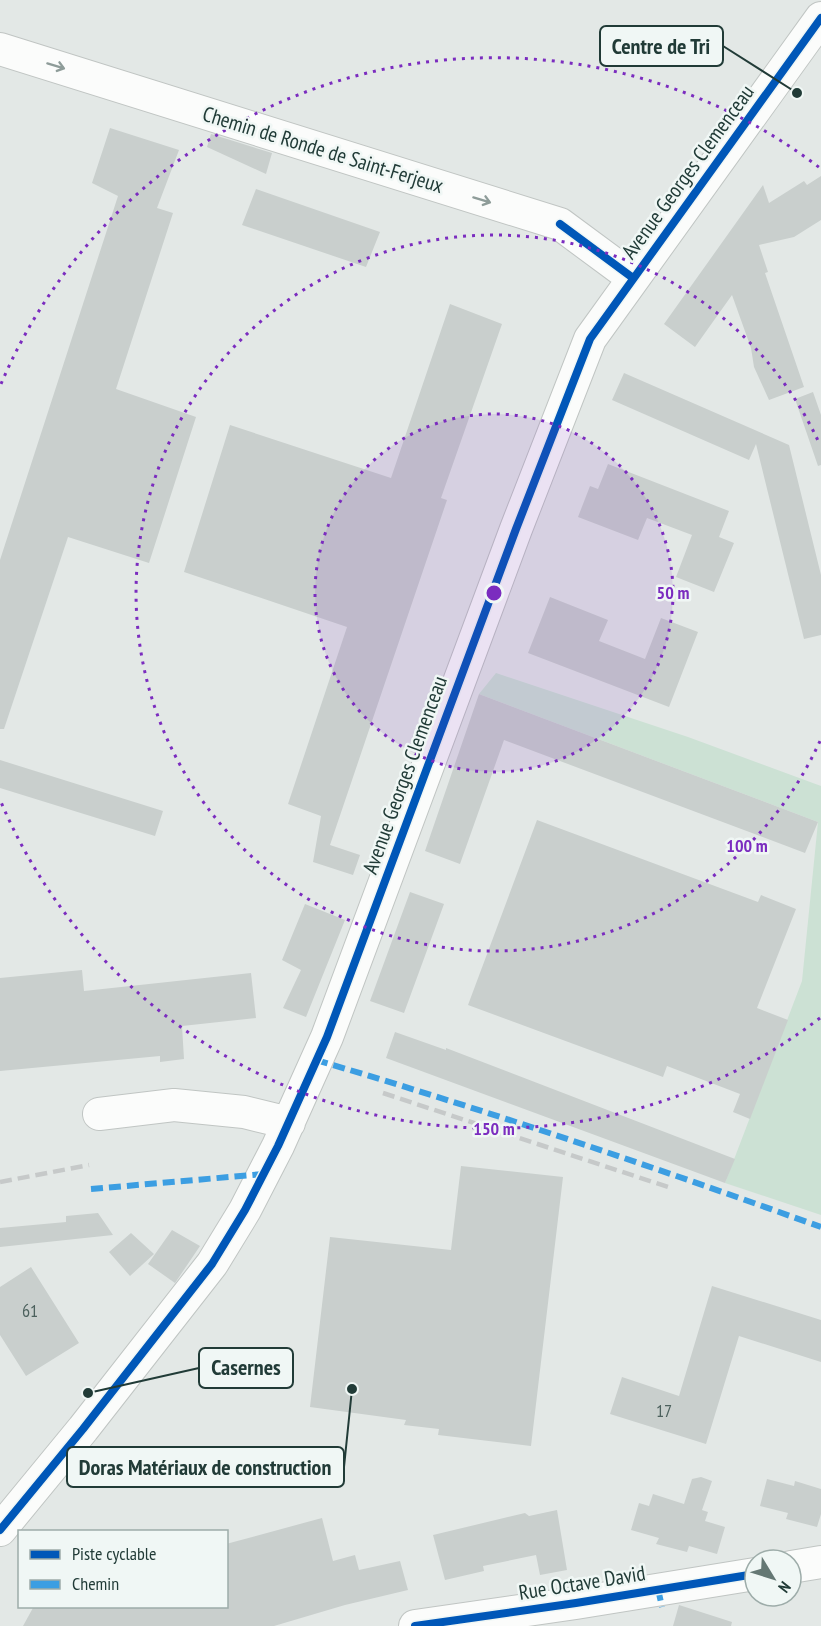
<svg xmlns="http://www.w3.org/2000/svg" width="821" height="1626" viewBox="0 0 821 1626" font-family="'PT Sans Narrow',sans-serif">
<rect width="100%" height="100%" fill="#e3e8e6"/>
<!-- green -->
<path fill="#cce1d4" d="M496,673L688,737L821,786V1215L725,1183L802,981L818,822L479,694Z"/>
<!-- building -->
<path fill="#c9cfcd" d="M110,128L179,150L157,208L173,213L116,389L196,417L149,563L68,537L4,729H0V560L118,196L92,183Z
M211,134L272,153L266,174L207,147Z
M821,176V220L794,237L759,245L768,272L765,273L804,387L769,400L754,367L751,348L732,295L695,347L664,324L763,185L769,203L804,181L807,185Z
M256,189L380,232L366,267L242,225Z
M450,304L502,324L441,498L447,500L330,845L360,855L353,875L313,862L321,816L288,804L347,627L184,572L230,425L391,478Z
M624,373L789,445L821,575V635L804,639L756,444L749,460L612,400Z
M813,392L821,415V465L818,466L795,399Z
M608,464L729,511L719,537L734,543L714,592L676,577L692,535L647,518L638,540L578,517L590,486L598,489Z
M550,597L608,620L599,641L645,659L661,618L698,632L669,707L528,653Z
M479,694L818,822L805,853L504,740L460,864L425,851Z
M0,760L163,811L155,836L0,788Z
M537,820L758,902L761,895L796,909L757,1008L788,1020L750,1119L733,1112L740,1094L667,1066L663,1077L468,1005Z
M410,892L444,904L404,1013L370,1001Z
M305,904L345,920L306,1017L283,1008L301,970L282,960Z
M82,970L84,991L251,973L256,1018L182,1026L184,1059L160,1062V1056L0,1071V978Z
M395,1032L446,1050V1048L735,1159L725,1183L386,1058Z
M461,1166L563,1177L531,1446L438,1435L439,1429L404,1425L406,1420L310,1407L330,1237L451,1250Z
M98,1213L113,1235L0,1247V1228L66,1222V1216Z
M172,1230L200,1246L175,1283L148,1264Z
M131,1233L154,1254L130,1276L109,1252Z
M31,1267L79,1343L26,1376L0,1335V1287Z
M712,1286L821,1320V1362L739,1336L706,1444L610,1414L622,1377L679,1396Z
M701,1477L712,1481L702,1510L708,1512L705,1521L725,1527L717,1554L689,1546L687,1552L656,1544L659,1538L631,1530L639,1503L649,1506L653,1494L684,1504L692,1479Z
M767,1479L794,1486L795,1481L821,1489V1514L817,1527L786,1519L788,1513L760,1506Z
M557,1510L567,1570L540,1575L536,1555L483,1566L484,1571L445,1580L433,1535L525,1513L529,1516Z
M322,1518L333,1561L355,1555L359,1570L400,1561L408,1590L345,1605L274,1626H23L34,1606H226V1544Z
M679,1605L732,1622L731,1626H673Z"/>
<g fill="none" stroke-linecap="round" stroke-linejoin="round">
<defs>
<path id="minor" d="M0,49L560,224L633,278
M99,1114L174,1105L244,1112L289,1123
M0,1530L83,1429L212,1264L245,1210L278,1146L327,1037L516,529L590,339L821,18
M791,1567L821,1562
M415,1626L576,1603L755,1574"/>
</defs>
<!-- minor casing -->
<use href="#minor" stroke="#c0c5c3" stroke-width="34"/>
<!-- minor -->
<use href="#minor" stroke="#fbfcfb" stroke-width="32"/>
<!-- rail -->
<path stroke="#c6c9c9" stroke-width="4.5" stroke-dasharray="12 6" stroke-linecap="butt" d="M383,1093L668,1187
M0,1182L89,1165"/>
<!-- quiet -->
<path stroke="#3c9ee2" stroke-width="6" stroke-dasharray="12 6" stroke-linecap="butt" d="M316,1060C486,1110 654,1167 821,1227
M91,1189L264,1174
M658,1589L662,1607"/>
<defs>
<path id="cycleway" d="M560,224L633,278
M0,1530L83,1429L212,1264L245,1210L278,1146L327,1037L516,529L590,339L821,18
M415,1626L576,1603L755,1574"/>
</defs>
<!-- cycleway casing -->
<use href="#cycleway" stroke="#f0f7f5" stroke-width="11"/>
<!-- cycleway -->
<use href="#cycleway" stroke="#0057b8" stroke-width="8"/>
</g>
<!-- one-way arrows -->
<defs><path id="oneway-shaft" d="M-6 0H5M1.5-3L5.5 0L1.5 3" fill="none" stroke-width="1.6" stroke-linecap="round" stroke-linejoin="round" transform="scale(1.5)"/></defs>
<g stroke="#8e9c99">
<use href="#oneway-shaft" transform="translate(56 66) rotate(17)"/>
<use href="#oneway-shaft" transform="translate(482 200) rotate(17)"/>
</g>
<!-- distance rings -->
<circle cx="494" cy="593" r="179" fill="#7b2cbf" fill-opacity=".12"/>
<g fill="none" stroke="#7b2cbf" stroke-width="3" stroke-dasharray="3 6">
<circle cx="494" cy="593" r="179"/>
<path d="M820 741A358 358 0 1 1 820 445"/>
<path d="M820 1018A536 536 0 0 1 1 802M1 384A536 536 0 0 1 820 168"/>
</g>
<g text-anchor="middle" stroke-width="5" stroke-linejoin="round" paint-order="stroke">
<!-- number labels -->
<g font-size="18" fill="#4c615d">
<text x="30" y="1317">61</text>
<text x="664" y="1417">17</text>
</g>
<!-- street labels -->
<g font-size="21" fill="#213b37" stroke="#f0f7f5">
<text transform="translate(323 150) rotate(17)" y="7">Chemin de Ronde de Saint-Ferjeux</text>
<text transform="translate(688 172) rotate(-54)" y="7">Avenue Georges Clemenceau</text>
<text transform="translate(405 775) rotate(-70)" y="7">Avenue Georges Clemenceau</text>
<text transform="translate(582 1583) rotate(-9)" y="7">Rue Octave David</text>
</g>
</g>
<circle cx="494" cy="593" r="9" fill="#7b2cbf" stroke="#f0f7f5" stroke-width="3"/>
<g font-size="18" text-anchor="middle" font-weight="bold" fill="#7b2cbf" stroke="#f0f7f5" stroke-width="5" stroke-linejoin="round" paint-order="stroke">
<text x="673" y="599">50 m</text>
<text x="747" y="852">100 m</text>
<text x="494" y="1135">150 m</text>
</g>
<!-- callouts -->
<path fill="none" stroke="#213b37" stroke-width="2" d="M797 93L723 46M88 1393L199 1368M352 1389L344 1467"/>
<g fill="#213b37" stroke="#f0f7f5" stroke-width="2">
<circle cx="797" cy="93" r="6"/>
<circle cx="88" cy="1393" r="6"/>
<circle cx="352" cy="1389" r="6"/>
</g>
<g fill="#f0f7f5" stroke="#213b37" stroke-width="2">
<rect x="600" y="26" width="123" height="40" rx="6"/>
<rect x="199" y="1348" width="94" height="40" rx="6"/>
<rect x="67" y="1447" width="277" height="40" rx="6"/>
</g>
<g font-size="22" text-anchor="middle" font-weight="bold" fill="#213b37">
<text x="661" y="54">Centre de Tri</text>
<text x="246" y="1375">Casernes</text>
<text x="205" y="1475">Doras Matériaux de construction</text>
</g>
<!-- legend -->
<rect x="18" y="1530" width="210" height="78" fill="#f0f7f5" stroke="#9daca9" stroke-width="1.5"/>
<rect x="30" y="1550" width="30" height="9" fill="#0057b8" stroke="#9daca9" stroke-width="1.5"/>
<text x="72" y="1560" font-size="18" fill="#213b37">Piste cyclable</text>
<rect x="30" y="1580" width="30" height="9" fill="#3c9ee2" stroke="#9daca9" stroke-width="1.5"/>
<text x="72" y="1590" font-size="18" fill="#213b37">Chemin</text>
<!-- north arrow -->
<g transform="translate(773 1578) rotate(128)"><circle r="28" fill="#f0f7f5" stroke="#9daca9" stroke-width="1.5"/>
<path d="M0-4.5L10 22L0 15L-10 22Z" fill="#657874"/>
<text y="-9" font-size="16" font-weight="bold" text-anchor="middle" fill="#213b37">N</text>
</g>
</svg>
